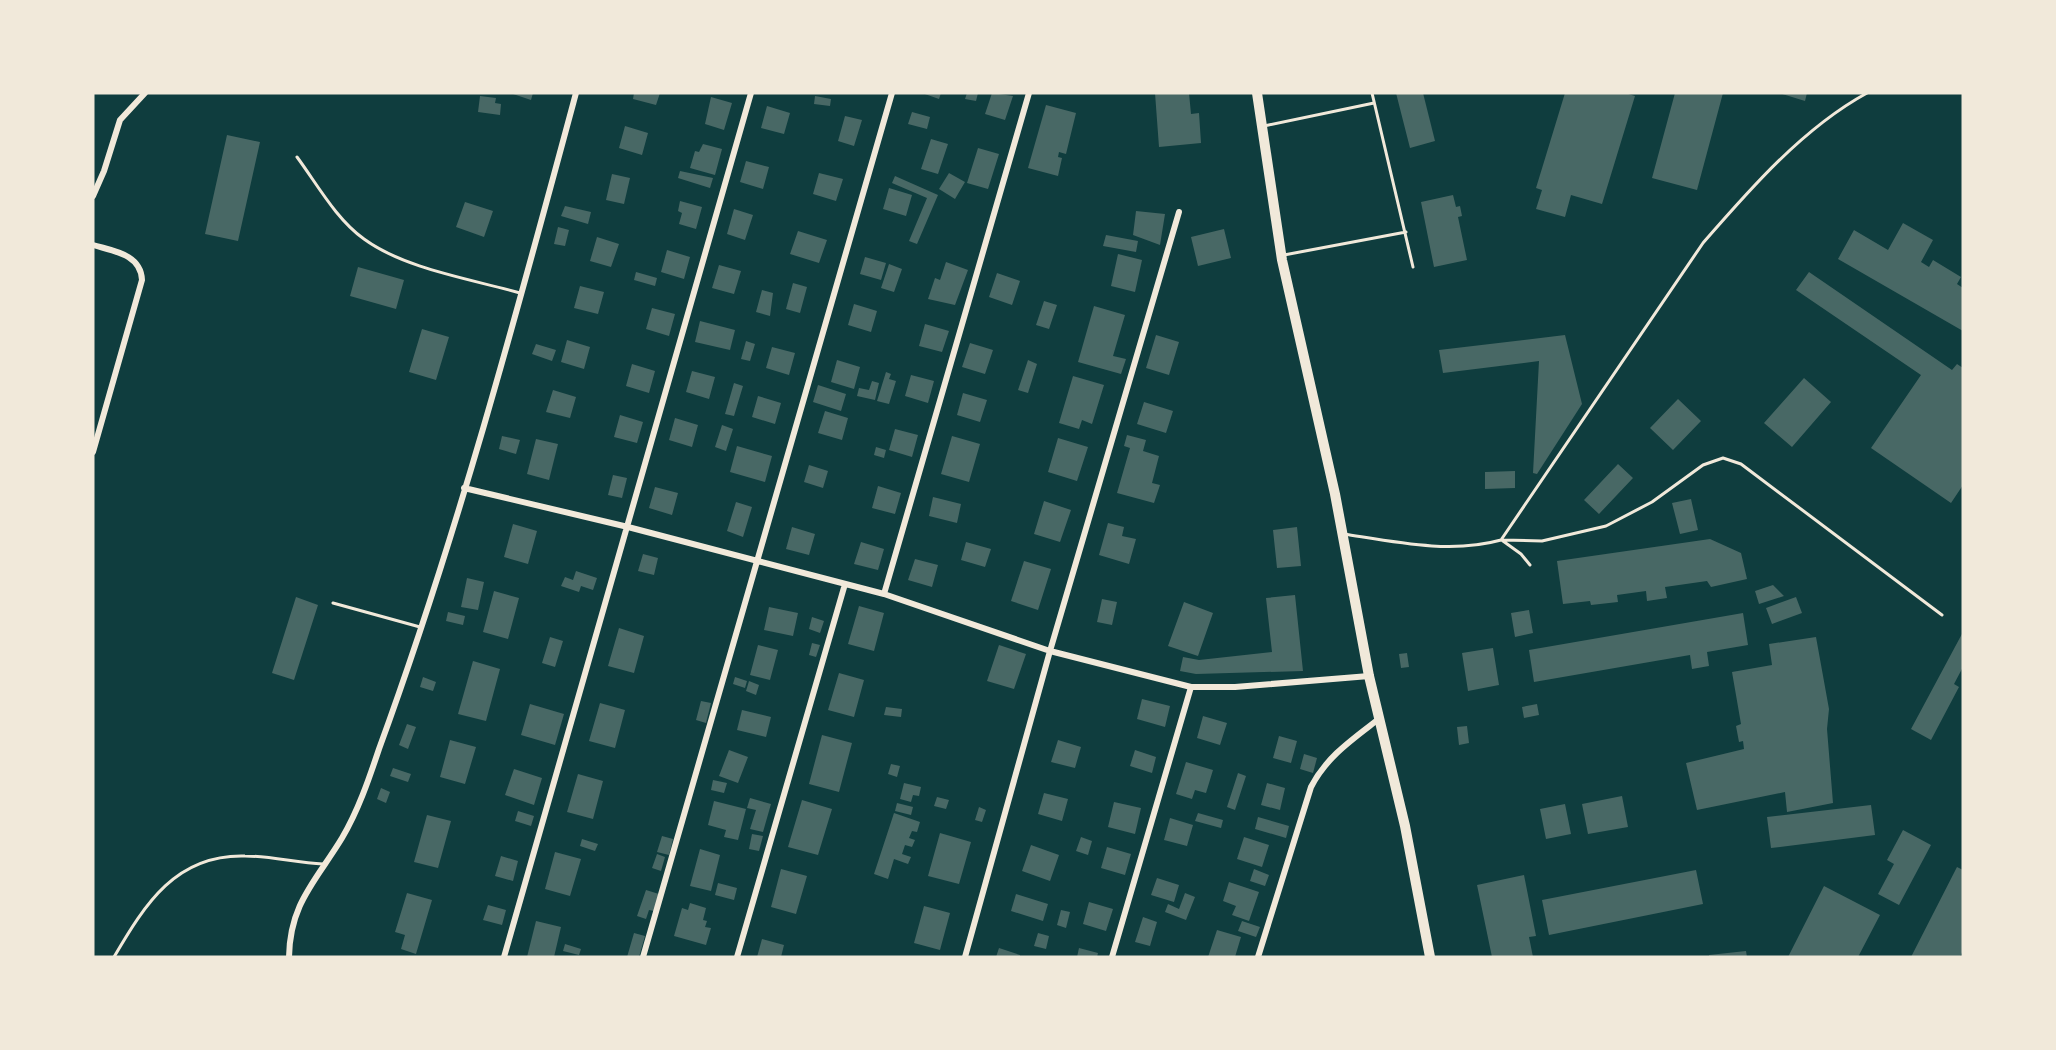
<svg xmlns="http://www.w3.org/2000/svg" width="2056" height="1050" viewBox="0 0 2056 1050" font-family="'Source Sans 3',sans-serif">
<rect width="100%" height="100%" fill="#0f3d3e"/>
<!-- building -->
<path fill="#486865" d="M510,93H533L531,100Z
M634,93H660L656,105L633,99Z
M922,93H941L939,99Z
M967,93H978L976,101L965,99Z
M992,93L1013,96L1005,120L985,114Z
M1155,93H1189L1191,114L1199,113L1201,143L1159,147Z
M1396,93H1423L1435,141L1410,148Z
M1565,93H1625L1635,96L1602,204L1571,195L1565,217L1536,209L1542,190L1536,188Z
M1675,93H1723L1697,190L1652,178Z
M1779,93H1807L1805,101Z
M480,96L496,98L495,103L501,104L500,115L478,112Z
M815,96L831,99L830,106L814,104Z
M711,97L732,103L724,130L705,124Z
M1046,105L1076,113L1066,154L1059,152L1058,157L1062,158L1058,176L1028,168Z
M767,106L790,113L784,134L761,128Z
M912,112L930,117L927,129L908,124Z
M845,116L862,120L854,146L838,141Z
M625,126L648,133L642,155L619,148Z
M227,135L260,142L238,241L205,234Z
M931,139L948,144L938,174L921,169Z
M703,144L722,149L715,175L690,168L695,151L699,152Z
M978,148L999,154L988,189L967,183Z
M746,161L769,167L763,189L740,182Z
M680,171L713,178L710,188L678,178Z
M819,173L843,179L836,201L813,194Z
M949,173L965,182L955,199L939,189Z
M612,174L630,178L624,204L606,200Z
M895,176L938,195L917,244L909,241L927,198L892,183Z
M889,188L912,195L906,216L883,209Z
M1453,195L1456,207L1460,206L1462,216L1458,217L1467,260L1434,267L1421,202Z
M680,201L702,207L696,229L679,224L682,213L678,211Z
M465,202L493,211L484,237L456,227Z
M565,206L591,212L588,224L561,216Z
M734,209L753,215L745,240L727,234Z
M1136,211L1165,214L1160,245L1133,235Z
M1903,223L1933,240L1921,262L1929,267L1933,260L1961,277L1957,284L1963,288V331L1838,259L1854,230L1888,250Z
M558,227L569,230L565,246L554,244Z
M1224,229L1231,258L1198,266L1191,237Z
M798,231L827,240L819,263L790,254Z
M1106,235L1138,241L1136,252L1103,246Z
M597,237L619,244L611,267L590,261Z
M667,250L690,257L684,279L661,272Z
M1118,254L1142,260L1135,292L1111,286Z
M865,257L886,263L881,280L860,274Z
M946,262L968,270L955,305L928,299L935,278L940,280Z
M889,264L902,269L894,292L881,288Z
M719,265L741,271L734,294L712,288Z
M358,267L404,280L396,309L350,296Z
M636,272L657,278L655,286L634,280Z
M1809,272L1952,370L1957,364L1963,368V485L1951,503L1871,448L1921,375L1796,290Z
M997,273L1020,281L1012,305L989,297Z
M793,283L807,287L800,313L786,309Z
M580,286L604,292L598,314L574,308Z
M762,290L773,293L770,316L756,312Z
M1044,301L1057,305L1049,329L1036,325Z
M854,304L877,311L871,332L848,325Z
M1094,306L1125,315L1113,356L1126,359L1121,374L1078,362Z
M652,308L675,314L669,336L646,329Z
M700,321L735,330L730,350L695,342Z
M925,324L949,331L942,352L919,346Z
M422,329L449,337L436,380L409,372Z
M1156,335L1179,342L1169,375L1146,368Z
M1565,335L1582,404L1537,474L1533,473L1539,361L1443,373L1439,350Z
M567,340L590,347L584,369L561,362Z
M746,341L755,344L750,361L741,359Z
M970,343L993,350L985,374L962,367Z
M536,344L556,350L552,361L532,354Z
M772,347L795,353L789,375L766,368Z
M837,360L860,367L854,389L831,382Z
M1028,360L1037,364L1028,393L1018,390Z
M632,364L655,371L649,393L626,386Z
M692,371L715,377L709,399L686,392Z
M886,372L891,374L889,379L896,381L889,404L877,401Z
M911,375L934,381L928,403L905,396Z
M1073,376L1104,385L1092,424L1082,420L1079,429L1059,423Z
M1804,378L1831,402L1792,447L1764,423Z
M872,381L879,383L875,400L857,396L859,388L869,390Z
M734,383L743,386L734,416L725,414Z
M818,385L846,394L841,411L813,402Z
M553,390L576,397L570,418L546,412Z
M963,393L987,400L980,422L957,415Z
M758,396L781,403L775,424L752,417Z
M1678,399L1701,421L1673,450L1650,428Z
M1144,402L1173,411L1166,433L1137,424Z
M825,411L848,418L842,440L818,433Z
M620,415L643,422L637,443L614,437Z
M675,418L698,425L692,447L669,440Z
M722,425L733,429L726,451L715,447Z
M895,429L918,435L912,457L889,450Z
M1127,435L1146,440L1143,451L1159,456L1152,483L1160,485L1154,503L1117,493L1130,448L1124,446Z
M502,436L520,440L516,454L499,449Z
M952,436L980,444L969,482L941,474Z
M1058,438L1088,447L1077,481L1048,472Z
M536,439L558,444L549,480L527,474Z
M737,446L772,456L765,482L730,472Z
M876,447L886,450L884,458L874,455Z
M1618,464L1633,478L1599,514L1584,500Z
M809,465L828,471L823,488L804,482Z
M1515,471V488L1485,489V472Z
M613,475L627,478L622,498L608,495Z
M878,486L901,493L895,514L872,508Z
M655,487L678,493L672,515L649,508Z
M933,497L961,504L957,523L929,516Z
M1691,499L1698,530L1680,534L1672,503Z
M1044,501L1071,510L1060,542L1034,534Z
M736,502L752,507L743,537L727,531Z
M1108,523L1124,527L1122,536L1136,539L1129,564L1099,555Z
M513,524L537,531L528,564L504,557Z
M792,527L815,534L809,555L786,549Z
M1297,527L1301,566L1277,568L1273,530Z
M1710,539L1741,553L1747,579L1711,587L1707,581L1665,587L1667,598L1647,601L1646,591L1617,595L1618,602L1591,605L1590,601L1563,604L1557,561Z
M861,542L884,549L878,570L854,564Z
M966,542L991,549L985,567L961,560Z
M643,554L658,558L654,575L638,571Z
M915,559L938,565L932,587L908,580Z
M1024,561L1051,569L1038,610L1011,601Z
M576,571L597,578L593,590L581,586L579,592L561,586L565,577L573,580Z
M467,578L484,582L478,610L461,607Z
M1773,585L1784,596L1759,604L1755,591Z
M494,591L519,598L508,639L483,632Z
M1295,595L1303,671L1196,674L1180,671L1183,657L1199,660L1272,652L1266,598Z
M296,597L318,605L294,680L272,673Z
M1796,597L1802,613L1772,624L1766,608Z
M1102,599L1117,602L1112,625L1097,622Z
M1184,602L1213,613L1198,656L1168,646Z
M859,606L884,613L874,651L848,644Z
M769,607L798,613L793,636L764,630Z
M1529,610L1533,633L1515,637L1511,613Z
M448,612L465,616L463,625L446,621Z
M1743,613L1748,645L1707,652L1709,666L1692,669L1690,655L1534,682L1529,650Z
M812,617L824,621L820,633L809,629Z
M619,628L644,636L634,673L608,666Z
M1963,632V667L1954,684L1959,687L1931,740L1911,729Z
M550,637L563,641L555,667L542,663Z
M1816,637L1829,709L1827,729L1833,803L1787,812L1785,792L1697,810L1686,763L1744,749L1743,741L1739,742L1736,726L1741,724L1732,672L1772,665L1769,644Z
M812,643L820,645L816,657L809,655Z
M758,645L778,650L770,680L750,675Z
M999,645L1026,654L1014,689L987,681Z
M1493,648L1499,685L1468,691L1462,653Z
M1407,653L1409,667L1401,668L1399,654Z
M473,661L500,669L486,721L458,714Z
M839,673L864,680L854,717L828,710Z
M423,677L436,682L433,691L420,687Z
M735,677L747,681L745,688L733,684Z
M749,681L759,685L756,695L746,691Z
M1142,699L1170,706L1165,727L1137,719Z
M701,701L711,703L706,723L696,720Z
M600,703L625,710L615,748L589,741Z
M530,704L564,714L555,745L521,735Z
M1537,704L1539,715L1524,718L1522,707Z
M886,707L902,709L901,717L884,715Z
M742,710L771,717L766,737L737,730Z
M1203,716L1227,723L1220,745L1197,738Z
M407,724L416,727L408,749L399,745Z
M1467,726L1469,743L1459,745L1457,727Z
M822,735L852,743L839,792L809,784Z
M1279,736L1297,741L1291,763L1273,758Z
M450,740L476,747L465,784L440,777Z
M1058,740L1081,747L1075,768L1051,762Z
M729,750L748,757L738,783L719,776Z
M1135,750L1156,757L1152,773L1130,766Z
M1304,754L1317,758L1313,773L1300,769Z
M1186,762L1213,770L1206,793L1195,790L1192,799L1176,794Z
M891,764L900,766L897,777L888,774Z
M393,768L411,774L408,782L390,776Z
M514,769L542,778L534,805L505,795Z
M1238,773L1246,776L1235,810L1227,807Z
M578,774L603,781L593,819L567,812Z
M713,780L727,783L724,793L711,790Z
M904,783L921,787L919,796L913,795L911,802L900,799Z
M1267,783L1285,788L1280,810L1261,805Z
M381,788L390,792L386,803L377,799Z
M1044,793L1068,799L1062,821L1038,814Z
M1622,796L1628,827L1588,834L1582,804Z
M937,797L949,800L946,809L934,806Z
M750,798L771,804L763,832L750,829L756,810L747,808Z
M802,800L832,809L818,855L788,847Z
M714,801L746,809L738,840L724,837L726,830L708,825Z
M1114,802L1141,808L1135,834L1108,827Z
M897,803L913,807L911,815L895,811Z
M1565,804L1571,834L1546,839L1540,809Z
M1871,805L1875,835L1771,848L1767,817Z
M979,807L986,810L982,822L975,820Z
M518,811L534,816L531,826L515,821Z
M894,813L920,822L917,832L912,831L909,838L915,840L912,847L905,845L902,854L911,857L908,864L894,859L888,879L874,874Z
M1198,813L1223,820L1221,828L1195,821Z
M427,815L451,821L438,868L414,862Z
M1258,817L1289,826L1286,838L1255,829Z
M1170,818L1193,825L1187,846L1164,840Z
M1903,830L1931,845L1899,905L1878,894L1894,864L1887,860Z
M940,833L971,842L959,884L928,876Z
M752,834L763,836L759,851L749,849Z
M662,836L673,839L669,855L657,852Z
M1081,837L1092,841L1088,855L1076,851Z
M1244,837L1269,845L1262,867L1237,859Z
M582,839L598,844L595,851L580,846Z
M1031,845L1059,855L1050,881L1022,871Z
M1107,847L1131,854L1125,875L1101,868Z
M700,849L720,855L711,891L690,886Z
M555,852L581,859L570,896L545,889Z
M657,854L665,857L661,871L652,868Z
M501,856L518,861L513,881L495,876Z
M1957,867L1963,870V950L1960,957H1911Z
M781,869L807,876L796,914L771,907Z
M1254,869L1269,875L1265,886L1250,881Z
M1696,870L1703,904L1549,935L1542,900Z
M1524,875L1536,936L1529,937L1533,957H1492L1477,885Z
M1157,878L1179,885L1174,902L1151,895Z
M1229,882L1259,892L1249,921L1232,915L1236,906L1223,901Z
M718,883L737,888L734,900L715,895Z
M1824,886L1880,915L1858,957H1788Z
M646,890L659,894L654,911L649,910L646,919L637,916Z
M407,893L432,900L416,954L401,949L405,935L395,932Z
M1185,893L1195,897L1186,920L1165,912L1168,904L1179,909Z
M1016,894L1048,904L1043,921L1011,911Z
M1089,902L1113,909L1106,931L1083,924Z
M690,903L706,908L703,920L707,921L705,927L711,928L706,945L674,936L682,908L688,910Z
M488,905L506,910L502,925L483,920Z
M924,906L950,913L940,950L914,943Z
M1061,910L1070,912L1066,928L1057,925Z
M1143,917L1157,922L1150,946L1135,942Z
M536,921L561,927L554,957H527Z
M1242,921L1260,927L1256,937L1238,931Z
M1217,930L1241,937L1235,957H1208Z
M634,933L645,936L639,957H627Z
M1038,933L1049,936L1046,949L1034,946Z
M762,939L784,945L781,957H757Z
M565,944L581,949L579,955L563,951Z
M999,948L1020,955V957H996Z
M1079,948L1098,953L1097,957H1077Z
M1746,951L1747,957H1709V955Z"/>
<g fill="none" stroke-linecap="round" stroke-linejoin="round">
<!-- service -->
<path stroke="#f1e9da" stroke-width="3" d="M1372,93L1413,267
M1264,126L1374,103
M297,157C317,184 336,219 364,239C405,269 471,279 520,293
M1284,255L1406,232
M1344,534C1395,542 1451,554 1501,540L1703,243C1750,189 1803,128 1867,93
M1501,540L1542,541L1606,526L1652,502L1703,465L1723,458L1741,464L1942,615
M1503,541L1521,554L1530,565
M333,603L420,627
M114,957C145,904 176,854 245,856C271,856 297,863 323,864"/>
<!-- minor -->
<path stroke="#f1e9da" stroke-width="6" d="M93,196L104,171L120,120L145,93
M93,245C113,251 141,254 142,280L93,452
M464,488L628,527L884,594L1050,651L1191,687H1235L1369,676
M884,594L1029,93
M289,957C290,903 316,881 342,838C358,811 369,779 379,749C457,536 517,312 576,93
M504,957L751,93
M643,957L892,93
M737,957L845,584
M965,957L1050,651L1179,212
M1112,957L1191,687
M1258,957L1311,787C1327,756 1353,739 1380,718"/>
<!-- primary -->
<path stroke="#f1e9da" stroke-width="10" d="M1257,93L1282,260L1335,494L1369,676L1405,826L1430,957"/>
</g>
<!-- border -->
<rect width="2056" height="1050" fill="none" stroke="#f1e9da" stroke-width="189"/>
</svg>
